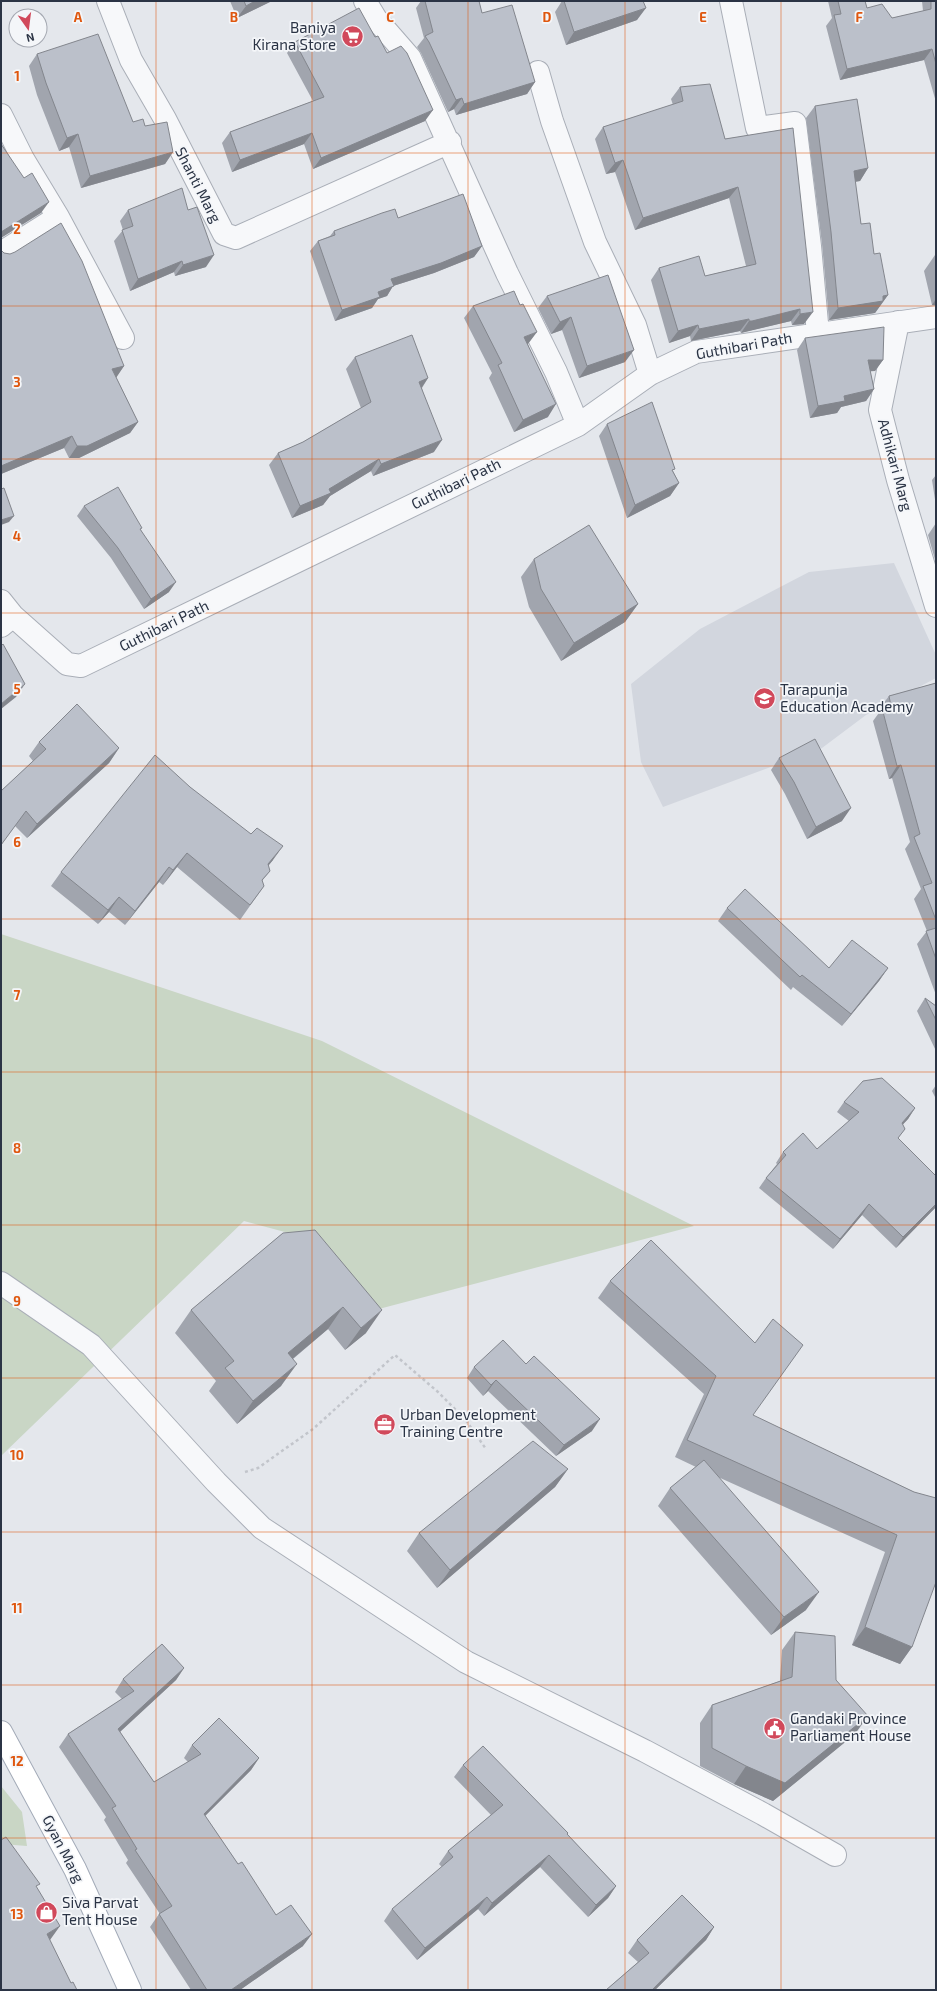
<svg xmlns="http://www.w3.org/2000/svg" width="937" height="1991" viewBox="0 0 937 1991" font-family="'Exo 2',sans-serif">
<rect width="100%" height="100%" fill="#e4e7ec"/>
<!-- built -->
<path fill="#d2d6de" d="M894,563L936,655V678L866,715L822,748L663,807L641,762L631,684L700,629L809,572Z"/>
<!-- green -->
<path fill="#c9d6c5" d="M1,934L322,1041L694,1226L375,1310L300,1236L244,1221L1,1456Z
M1,1786L22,1812L27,1846L1,1844Z"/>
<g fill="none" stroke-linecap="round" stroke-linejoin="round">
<defs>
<path id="minor" d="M108,1L131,60L165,119L224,234L236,238L450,142
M365,1L376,19L410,58L507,273L556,372L578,425
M731,1L757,128L795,123L810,246L818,334
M538,72L552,121L595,242L635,325L650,374
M1,115L23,159L58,217
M1,253L58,217L123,338
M898,322L880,410L898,480L936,606
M1,601L13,616
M1,626L13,616L67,664L81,666L578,425L650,374L696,352L936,317
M1,1283L91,1345L216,1482L262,1528L466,1662L645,1751L763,1814L835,1855"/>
<path id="major" d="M1,1732L75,1869L130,1990"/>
</defs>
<!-- minor casing -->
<use href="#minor" stroke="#a9aeb7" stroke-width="24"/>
<!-- major casing -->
<use href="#major" stroke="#a3abb8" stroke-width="24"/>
<!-- path -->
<path stroke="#c2c5cb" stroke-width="2.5" stroke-dasharray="3 3" stroke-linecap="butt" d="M245,1472L258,1468L313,1429L395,1355L438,1392L465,1419L486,1449"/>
<!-- minor -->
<use href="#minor" stroke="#f7f8fa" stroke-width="22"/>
<!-- major -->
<use href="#major" stroke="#fff" stroke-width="22"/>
</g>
<!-- wall -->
<path fill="#a1a5ae" d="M230,1H272L237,18Z
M421,1H479L482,13L535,82L527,94L456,115L454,109L448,112L421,53L417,47L424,38L416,8Z
M562,1H643L637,20L566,45L555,12Z
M828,1H865L867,8L892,18L923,11L922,1H936V102L924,60L840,80L826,26L832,18Z
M375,37L425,121L313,169L304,144L232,172L222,143L230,132L313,101L287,53L295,42Z
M37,54L133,122L145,126L173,152L165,164L81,188L69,147L59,151L37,95L29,66Z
M680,87L725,139L793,128L804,324L792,325L791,321L744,332L741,333L740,331L691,341L690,336L669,343L651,280L659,268L705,276L746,266L729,198L635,230L615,172L606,174L595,139L603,127L673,105L671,99Z
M815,106L868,168L860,181L855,182L861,224L874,254L888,295L875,313L829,320L822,244L806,118Z
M128,210H188L206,267L175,276L174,272L130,291L114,241L123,230L120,221Z
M398,218L482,246L474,257L434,273L393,286L387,296L378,299L372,308L335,321L310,251L318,241L330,236L334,231Z
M1,250L124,366L116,377L138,422L130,433L79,458H69L64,448L1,474Z
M935,255H936V305H932L924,271Z
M547,296L625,362L579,378L562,330L551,334L538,308Z
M473,306L528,344L548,417L514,432L489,378L492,373L464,318Z
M805,338L883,360L875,371H870L874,389L866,401L841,407L837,413L810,418L797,350Z
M355,357L428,378L422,388L434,452L373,476L371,471L330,496L323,505L292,518L269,465L278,453L303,442L361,408L346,369Z
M607,424L673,471L679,483L670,496L627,518L599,436Z
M936,475V506L932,480Z
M84,506L141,530L169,592L144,609L111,558L77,516Z
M936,523V563L928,535Z
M534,559L638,604L625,622L561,661L529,607L521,577Z
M936,683V995L917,944L927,931L914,899L921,889L905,849L910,842L892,778L889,779L873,721L881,710L880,708L889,696Z
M39,742L119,748L109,763L27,838L15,826L1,845V791L33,761L29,756Z
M779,758L842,821L807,839L785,794L771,770Z
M190,787L273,860L268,866L270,871L262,881L264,886L240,920L177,867L163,885L159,882L125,925L109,912L98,924L51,886L61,872Z
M727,908L829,968H888L879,981L842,1026L793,987L791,990L718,921Z
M925,998L936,1006V1051L917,1011Z
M936,1085V1099L932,1091Z
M844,1102L915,1108L908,1119L902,1125L905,1129L898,1138L936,1207L896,1248L862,1215L833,1249L759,1188L766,1178L777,1164L776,1163L783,1152L817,1149L849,1121L837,1112Z
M283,1233L366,1333L345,1350L328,1329L293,1359L281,1386L237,1424L209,1391L216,1381L175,1333L191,1310Z
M651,1240L753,1416L914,1492L912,1647L900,1664L852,1645L885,1552L718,1477L806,1610L771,1635L658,1506L670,1488L696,1467L675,1457L704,1394L598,1298L610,1281Z
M474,1367L592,1431L556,1456L488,1391L483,1396L467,1378Z
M568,1469L555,1487L437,1588L407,1551L419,1533Z
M795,1632L836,1680L855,1734L773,1801L734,1784L700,1766V1723L712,1705L780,1681L782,1650Z
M184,1668L176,1680L120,1732L154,1782L188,1762L184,1758L192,1745L259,1758L251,1770L205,1816L238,1864L276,1915L303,1946L240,1990H191L150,1927L159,1914H160L126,1863L128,1860L104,1820L106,1817L59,1747L68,1734L122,1699L115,1692L123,1679Z
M463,1765L567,1834L616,1886L608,1898L588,1917L540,1867L484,1916L478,1909L417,1960L384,1921L392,1909L442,1867L439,1864L448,1851L491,1815L454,1777Z
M714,1927L706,1940L655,1990H606L638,1962L628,1953L637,1940Z"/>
<!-- shaded-wall -->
<path fill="#83868d" d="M255,1H272L237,18L246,6Z
M646,8L637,20L566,45L574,32Z
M932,49L924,60L840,80L847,69Z
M535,82L527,94L456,115L464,104Z
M462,98L454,109L448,112L456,100Z
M433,110L425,121L313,169L321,158Z
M312,133L304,144L232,172L240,160Z
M78,134L69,147L59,151L67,138Z
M173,152L165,164L81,188L90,176Z
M623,160L615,172L606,174L615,163Z
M868,168L860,181L845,183L854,171Z
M738,187L729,198L635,230L643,218Z
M49,202L41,213L1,238V232L2,231Z
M482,246L474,257L434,273L393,286L387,296L378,299L372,308L335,321L342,310L378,292L391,279Z
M214,255L206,267L175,276L183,265Z
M182,261L174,272L130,291L138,279Z
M888,295L875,313L829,320L838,308L883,296Z
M936,299V305H932Z
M800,309L791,321L741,333L749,321Z
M813,312L804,324L792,325L800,314Z
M571,317L562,330L551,334L560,322Z
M749,319L740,331L691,341L699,329Z
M698,325L690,336L669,343L678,331Z
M537,332L528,344L516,349L524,337Z
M634,350L625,362L579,378L587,366Z
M868,360H883L875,371L860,372Z
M124,366L116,378L112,369Z
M428,378L420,390L419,382Z
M874,389L866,401L841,407L837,413L810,418L818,406L844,396Z
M556,404L548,417L514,432L523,420Z
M138,422L130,433L79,458H69L77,446Z
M72,436L64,448L1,474V466Z
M442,440L434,452L373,476L381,464Z
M379,459L371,471L330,496L323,505L292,518L300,506Z
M679,483L670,496L627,518L635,505Z
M14,516L9,522L1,525V520Z
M176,582L169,592L144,609L151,599Z
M638,604L625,622L561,661L574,643Z
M25,684L16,697L1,709V704Z
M119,748L109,763L27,838L37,824Z
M901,765L892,778L889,779L897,766Z
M851,808L842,821L807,839L816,827Z
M283,846L273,860L258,878L268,864Z
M187,853L177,867L163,885L173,870Z
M169,867L159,882L125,925L135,911Z
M119,897L109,912L98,924L108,910Z
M888,968L879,981L842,1026L851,1014Z
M915,1108L908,1119L894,1134L902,1123Z
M869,1204L862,1215L833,1249L840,1239Z
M936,1204V1207L896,1248L903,1237Z
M343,1307L328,1329L272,1376L288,1353Z
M382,1310L366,1333L345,1350L361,1328Z
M297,1364L281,1386L237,1424L253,1401Z
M496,1380L488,1391L483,1396L491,1385Z
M600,1419L592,1431L556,1456L564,1445Z
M568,1469L555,1487L437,1588L450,1570Z
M819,1592L806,1610L771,1635L784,1617Z
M865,1627L912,1647L900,1664L852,1645Z
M184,1668L176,1680L110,1741L118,1729Z
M868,1716L855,1734L773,1801L734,1784L746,1766Z
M259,1758L251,1770L195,1826L204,1814Z
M549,1855L540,1867L484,1916L492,1903Z
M616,1886L608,1898L588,1917L596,1905Z
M487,1897L478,1909L417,1960L425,1948Z
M60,1926L50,1940L37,1947L47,1934Z
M714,1927L706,1940L655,1990H652Z
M312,1934L303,1946L240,1990H231Z"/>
<!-- building -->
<path fill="#bbc0ca" stroke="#83868d" d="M244,1H255L246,6Z
M425,1H479L482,13L512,5L535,82L464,104L462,98L456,100L429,42L425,36L433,32Z
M564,1H643L646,8L574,32Z
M838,1H865L867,8L882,4L892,18L931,9V1H936V64L932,49L847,69L834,15L841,14Z
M359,8L375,37L378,36L387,53L401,46L407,53L433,110L321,158L312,133L240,160L230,132L324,97L295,42Z
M98,34L133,122L143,119L145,126L167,122L173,152L90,176L78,134L67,138L46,83L37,54Z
M710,84L725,139L793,128L813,312L800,314V309L752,321H749V319L699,329L698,325L678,331L659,268L699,256L705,276L756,264L738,187L643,218L623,160L615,163L603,127L683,101L680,87Z
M857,99L868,168L854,171L861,224L870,223L874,254L880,253L888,295L883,296V301L838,308L831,232L815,106Z
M1,144L24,178L32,173L49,202L1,232Z
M182,188L188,210L197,207L214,255L183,265L182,261L138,279L122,230L133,226L128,210Z
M463,194L482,246L441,263L391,279L394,286L378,292L380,297L342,310L318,241L335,235L334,231L382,213L395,209L398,218Z
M61,223L82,261L124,366L112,369L138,422L87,446H77L72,436L1,466V250L4,253L10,254L15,252Z
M608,275L634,350L587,366L571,317L560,322L547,296Z
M514,291L520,305L523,304L537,332L524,337L556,404L523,420L498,365L502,363L473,306Z
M884,327L883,360H868L874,389L844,396L845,401L818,406L805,338Z
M412,335L428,378L419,382L442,440L381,464L379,459L329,489L331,493L300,506L278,453L303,442L371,402L355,357Z
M652,402L675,469L672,470L679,483L635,505L607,424Z
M118,487L142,528L140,529L176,582L151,599L118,548L84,506Z
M4,488L14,516L1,520V489Z
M589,525L638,604L574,643L541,589L534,559Z
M3,644L25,684L1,704V646Z
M936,683V920L923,886L932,883L914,837L920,834L901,765L897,766L882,708L891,706L889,696Z
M77,704L119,748L37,824L26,811L1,845V791L46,749L39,742Z
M815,739L851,808L816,827L794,782L779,758Z
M155,755L190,787L251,834L257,828L283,846L268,864L270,871L262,880L264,886L250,905L187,853L173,870L169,867L135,911L119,897L108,910L61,872Z
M745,889L829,968L852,940L888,968L851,1014L802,975L800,977L727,908Z
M936,928V959L926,931Z
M925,998L936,1006V1020Z
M882,1078L915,1108L902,1123L905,1129L898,1138L936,1176V1204L903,1237L869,1204L840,1239L766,1178L786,1155L783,1152L803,1133L817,1149L859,1112L844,1102L863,1081Z
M315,1230L382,1310L361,1328L343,1307L288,1353L297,1364L253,1401L225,1368L234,1361L191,1310L283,1233Z
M651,1240L755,1343L773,1319L803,1345L753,1415L914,1492L936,1498V1582L912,1647L865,1627L897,1535L687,1440L716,1376L610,1281Z
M503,1340L526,1364L534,1356L600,1419L564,1445L496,1380L491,1385L474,1367Z
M533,1441L568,1469L450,1570L419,1533Z
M704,1460L819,1592L784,1617L670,1488Z
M795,1632L835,1636L836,1680L868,1716L785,1783L746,1766L712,1748V1705L792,1677Z
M162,1644L184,1668L118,1729L154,1782L201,1754L192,1745L219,1718L259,1758L204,1814L238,1864L242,1862L276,1915L291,1905L312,1934L231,1990H207L159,1914L172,1906L135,1850L137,1849L112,1808L116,1806L68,1734L134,1691L123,1679Z
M483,1746L568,1833L567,1834L616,1886L596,1905L549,1855L492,1903L487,1897L425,1948L392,1909L453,1857L448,1851L503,1805L463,1765Z
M6,1837L40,1884L36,1886L60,1926L47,1934L71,1983L73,1982L77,1990H1V1840Z
M682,1895L714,1927L652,1990H606L649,1953L637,1940Z"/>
<!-- grid -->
<path fill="none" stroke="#df570f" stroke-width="1" stroke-opacity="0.55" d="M156,1V1990M312,1V1990M468,1V1990M625,1V1990M781,1V1990M1,153H936M1,306H936M1,459H936M1,613H936M1,766H936M1,919H936M1,1072H936M1,1225H936M1,1378H936M1,1532H936M1,1685H936M1,1838H936"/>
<!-- icons -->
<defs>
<symbol id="supermarket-disc" viewBox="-11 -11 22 22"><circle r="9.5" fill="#d1495b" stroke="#f4f6f9"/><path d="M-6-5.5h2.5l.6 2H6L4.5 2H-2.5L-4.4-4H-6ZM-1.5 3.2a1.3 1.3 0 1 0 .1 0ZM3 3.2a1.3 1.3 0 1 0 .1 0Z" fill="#fff"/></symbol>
<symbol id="school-disc" viewBox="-11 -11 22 22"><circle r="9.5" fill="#d1495b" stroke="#f4f6f9"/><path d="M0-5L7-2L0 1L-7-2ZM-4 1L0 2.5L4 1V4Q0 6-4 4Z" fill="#fff"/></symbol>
<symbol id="office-disc" viewBox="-11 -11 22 22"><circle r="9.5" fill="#d1495b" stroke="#f4f6f9"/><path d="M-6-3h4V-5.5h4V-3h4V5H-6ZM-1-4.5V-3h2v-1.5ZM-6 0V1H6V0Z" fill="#fff"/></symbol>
<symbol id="civic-disc" viewBox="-11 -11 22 22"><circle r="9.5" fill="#d1495b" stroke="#f4f6f9"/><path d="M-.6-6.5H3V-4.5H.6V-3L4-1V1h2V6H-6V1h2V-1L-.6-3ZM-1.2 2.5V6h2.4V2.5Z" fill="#fff"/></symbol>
<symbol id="shop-disc" viewBox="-11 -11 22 22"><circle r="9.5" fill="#d1495b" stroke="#f4f6f9"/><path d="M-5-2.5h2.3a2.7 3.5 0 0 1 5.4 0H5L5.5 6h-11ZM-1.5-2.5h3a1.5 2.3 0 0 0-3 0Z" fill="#fff"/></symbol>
</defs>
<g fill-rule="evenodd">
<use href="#supermarket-disc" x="340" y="24" width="25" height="25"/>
<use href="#school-disc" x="752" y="686" width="25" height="25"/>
<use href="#office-disc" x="372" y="1412" width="25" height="25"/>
<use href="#civic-disc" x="762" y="1716" width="25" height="25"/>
<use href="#shop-disc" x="34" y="1900" width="25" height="25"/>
</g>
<g text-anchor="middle" stroke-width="3.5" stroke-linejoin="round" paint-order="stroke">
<!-- poi labels -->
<g font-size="15" fill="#2b3445" stroke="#f4f6f9" text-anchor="start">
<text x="336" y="33" text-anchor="end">Baniya<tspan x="336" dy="17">Kirana Store</tspan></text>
<text x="780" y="695">Tarapunja<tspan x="780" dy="17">Education Academy</tspan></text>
<text x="400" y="1420">Urban Development<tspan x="400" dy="17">Training Centre</tspan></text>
<text x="790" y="1724">Gandaki Province<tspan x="790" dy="17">Parliament House</tspan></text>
<text x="62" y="1908">Siva Parvat<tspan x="62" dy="17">Tent House</tspan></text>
</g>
<!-- street labels -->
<g font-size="15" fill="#2b3445" stroke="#f4f6f9">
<text transform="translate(198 185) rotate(63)" y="5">Shanti Marg</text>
<text transform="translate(744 346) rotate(-10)" y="5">Guthibari Path</text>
<text transform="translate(895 465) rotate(75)" y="5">Adhikari Marg</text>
<text transform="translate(456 484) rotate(-26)" y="5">Guthibari Path</text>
<text transform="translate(164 626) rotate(-26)" y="5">Guthibari Path</text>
<text transform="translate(63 1849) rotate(63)" y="5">Gyan Marg</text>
</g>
</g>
<g font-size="13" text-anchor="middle" font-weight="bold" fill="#df570f" stroke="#f4f6f9" stroke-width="3.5" stroke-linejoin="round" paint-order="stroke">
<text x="78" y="22">A</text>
<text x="234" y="22">B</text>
<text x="390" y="22">C</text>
<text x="547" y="22">D</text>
<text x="703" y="22">E</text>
<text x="859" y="22">F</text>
<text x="17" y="81">1</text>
<text x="17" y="234">2</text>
<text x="17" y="387">3</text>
<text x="17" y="541">4</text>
<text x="17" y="694">5</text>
<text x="17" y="847">6</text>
<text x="17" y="1000">7</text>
<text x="17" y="1153">8</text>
<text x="17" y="1306">9</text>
<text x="17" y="1460">10</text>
<text x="17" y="1613">11</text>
<text x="17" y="1766">12</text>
<text x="17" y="1919">13</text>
</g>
<!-- border -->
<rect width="937" height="1991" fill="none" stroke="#2b3445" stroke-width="4"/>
<!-- north arrow -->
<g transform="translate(28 28) rotate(166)"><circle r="19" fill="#f4f6f9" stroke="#a4a8b1"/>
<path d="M0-3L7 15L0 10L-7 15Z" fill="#d1495b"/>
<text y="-6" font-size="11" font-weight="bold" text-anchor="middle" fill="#2b3445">N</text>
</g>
</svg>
